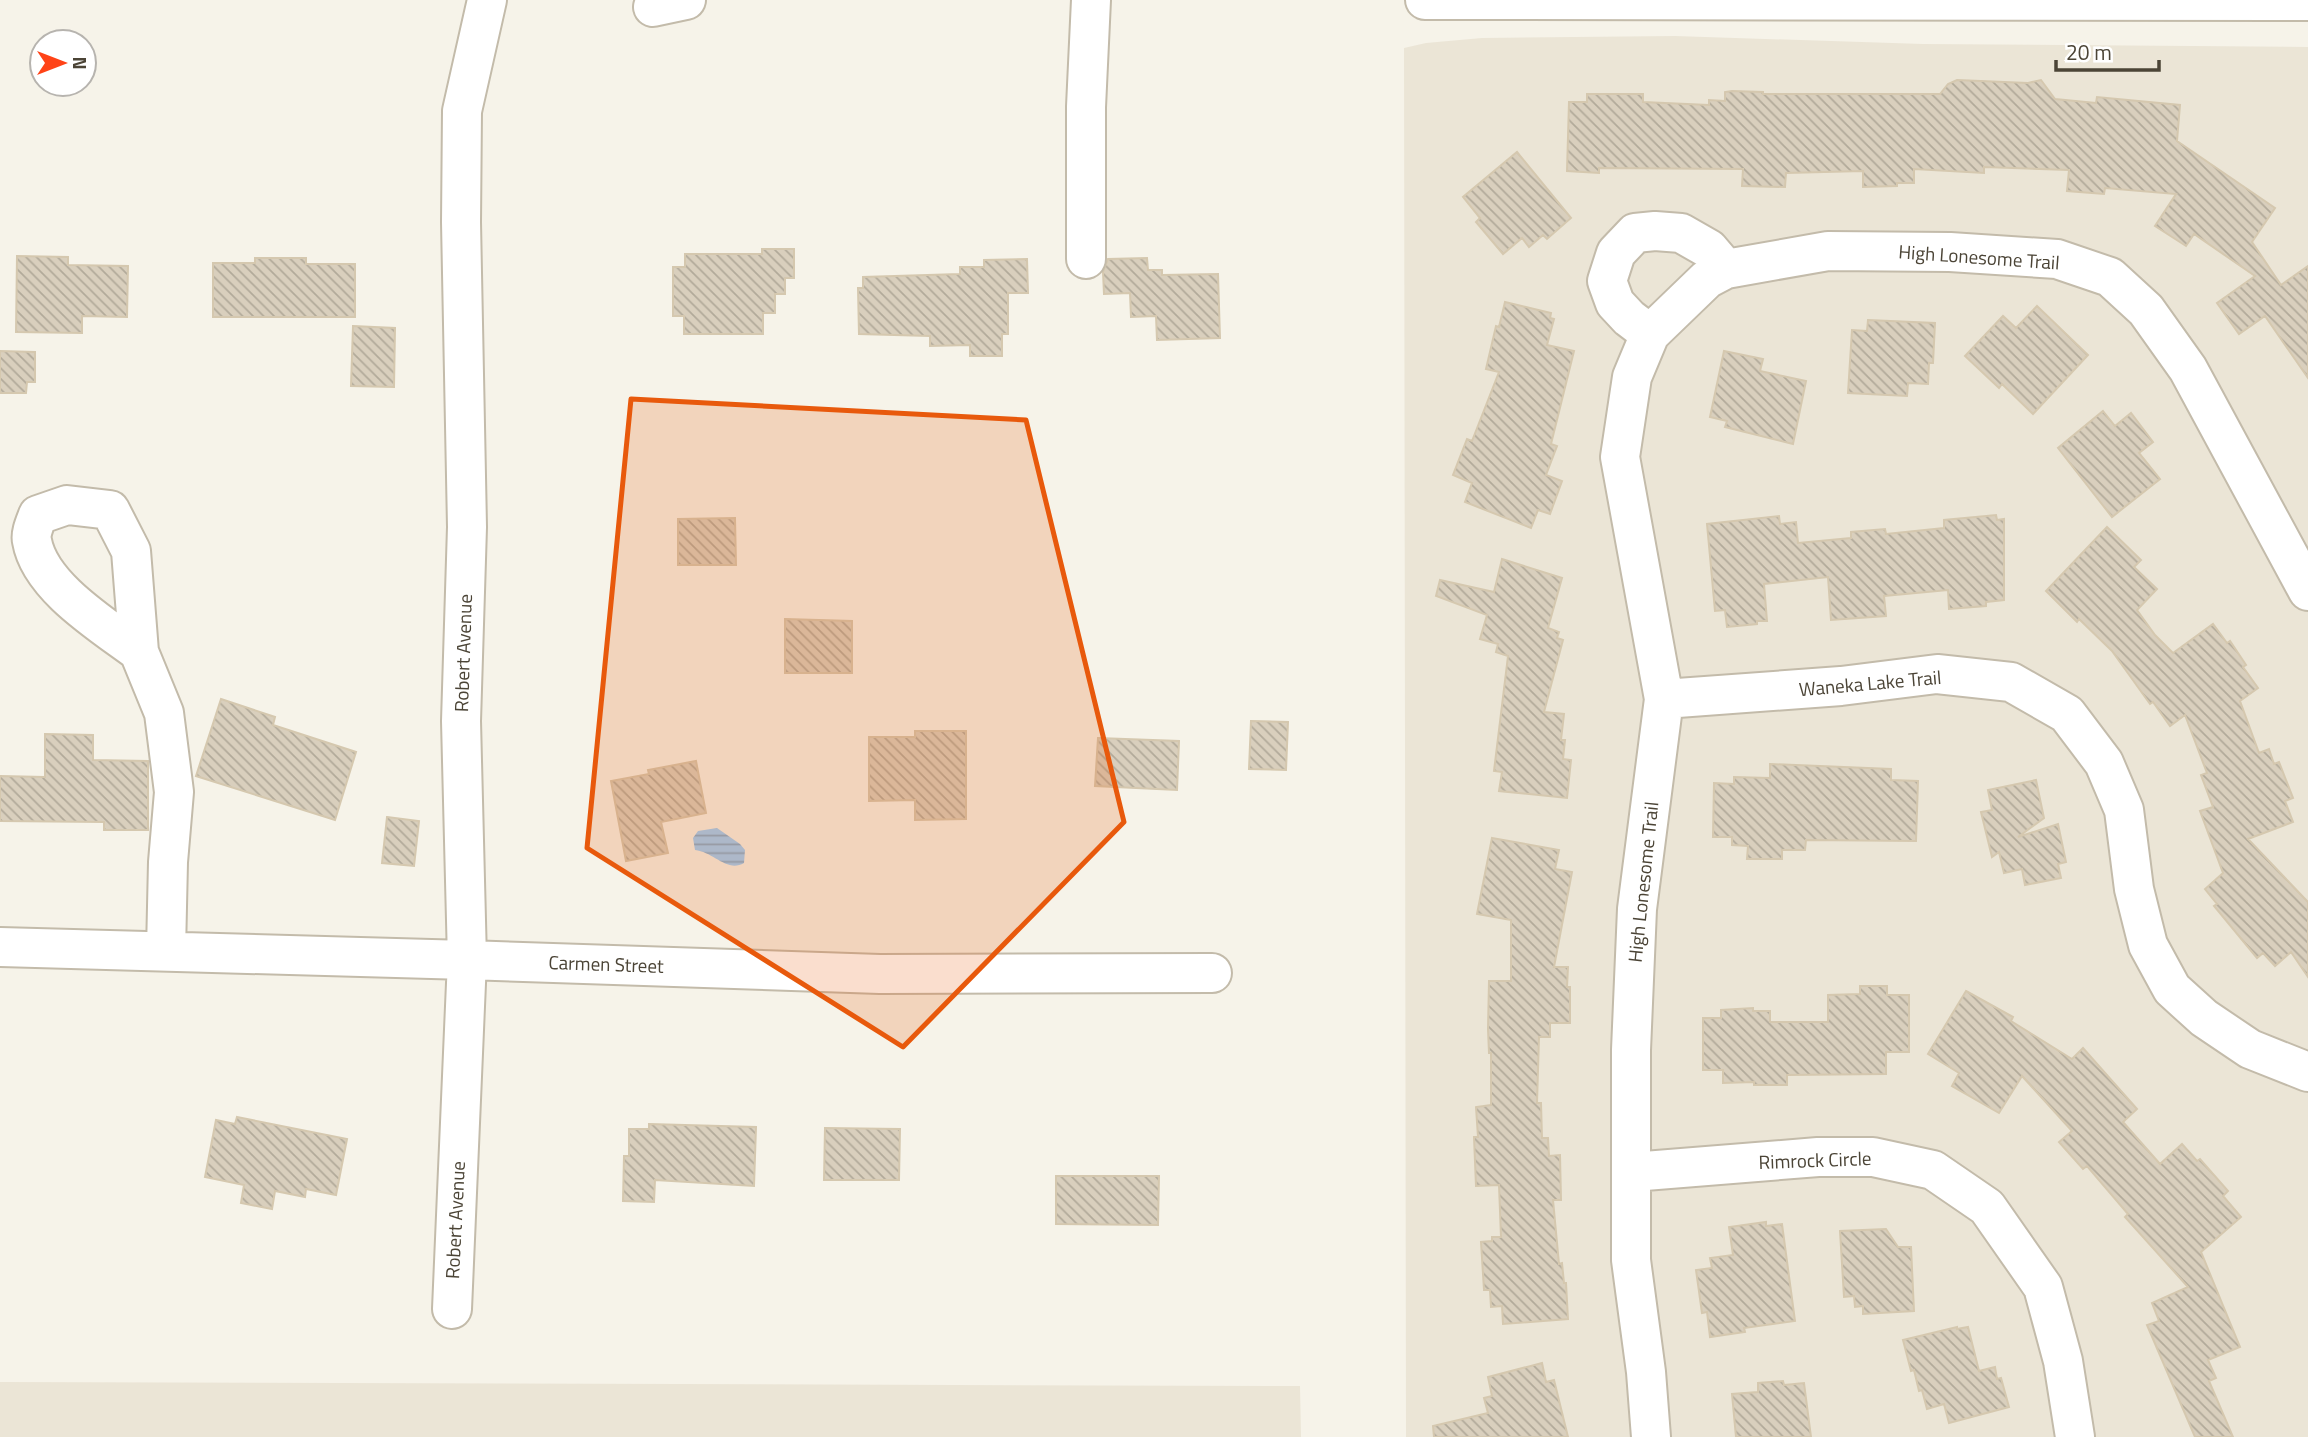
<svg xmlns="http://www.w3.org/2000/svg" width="2308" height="1437" viewBox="0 0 2308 1437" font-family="'Titillium Web',sans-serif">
<defs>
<pattern id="water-rules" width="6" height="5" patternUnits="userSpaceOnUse" patternTransform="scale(1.75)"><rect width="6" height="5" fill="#9fd0f9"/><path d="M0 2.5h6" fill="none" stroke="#84aaca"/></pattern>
<pattern id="building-back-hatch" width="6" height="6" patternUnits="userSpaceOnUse" patternTransform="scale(1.75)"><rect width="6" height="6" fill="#d9cfbd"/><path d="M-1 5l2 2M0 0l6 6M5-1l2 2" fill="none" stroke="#b2aa9a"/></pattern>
</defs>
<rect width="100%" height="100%" fill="#f6f3e9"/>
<!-- residential -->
<path fill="#ebe5d6" d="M1675,36L1923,44L2308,47V1437H1406L1404,48L1426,43L1482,38Z
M0,1382L1300,1386L1301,1437H0Z"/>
<!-- water -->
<path fill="url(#water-rules)" d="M717,828L740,844L745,850L744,863C727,873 714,852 695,850L693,838L698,831Z"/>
<!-- building -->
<path fill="url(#building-back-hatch)" stroke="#d5c8af" stroke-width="2" d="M1957,80L2028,83L2041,80L2055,99L2096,103L2097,97L2180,105L2177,141L2275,208L2252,242L2281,285L2308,266V378L2265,316L2239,334L2217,303L2255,276L2194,234L2186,246L2155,226L2176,194L2105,188L2104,194L2067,191L2069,170L1984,167V173L1914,169V183H1897V186L1863,187V171L1786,173L1785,187L1742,186L1743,169L1599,168V173L1567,171L1569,102H1587V94H1643V102L1709,105V100L1725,101V92L1732,91L1763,92V94H1940L1948,84Z
M1517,152L1571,218L1547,239L1543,235L1529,247L1522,238L1503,254L1476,222L1480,218L1463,197Z
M762,249H794V278H785V294H775V313H763V334H684V316H673V267H685V254H762Z
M17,256L68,257V265L128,266L127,317L82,316V333L16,332Z
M255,258H306V264H355V317H213V263H255Z
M1147,258L1148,270H1162V275L1218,274L1220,338L1157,340L1156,316L1131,317L1130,293L1104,294L1103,272L1108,259Z
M1027,259L1028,293H1008V334H1002V356H970V345L930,346V336L859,334L858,288H863V277L960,274V267H984V260Z
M1505,302L1551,313L1550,318L1554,319L1547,345L1574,351L1551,444L1557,446L1546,475L1562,481L1550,514L1538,510L1531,528L1465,502L1472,483L1453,475L1467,439L1472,441L1499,372L1486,369L1496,326L1499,327Z
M2037,306L2088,355L2033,414L2002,384L1999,388L1965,356L2003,316L2016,328Z
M1868,320L1935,323L1933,363H1929L1928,384L1908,383L1907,396L1848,393L1852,330L1867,331Z
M353,326L395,328L394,387L351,386Z
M0,351L35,352V382H27L26,393H0Z
M1724,351L1763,359L1760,371L1806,381L1793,444L1725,427L1727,421L1710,417Z
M2103,411L2115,426L2131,413L2153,442L2139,453L2160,479L2112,517L2058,448Z
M1996,515L1997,520L2004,519V600L1986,602V606L1949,609L1948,590L1884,596L1886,616L1831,620L1828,577L1764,584L1767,621H1757V624L1727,627L1725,610L1715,611L1707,524L1779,516L1780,524L1796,522L1798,543L1851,538V532L1885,529L1886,534L1944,528V520Z
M735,518L736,565H678V519Z
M2107,527L2141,560L2134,567L2157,589L2137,610L2155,635L2173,653L2213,624L2227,643L2230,641L2246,665L2243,667L2258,688L2240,701L2259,753L2269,749L2274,764L2279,762L2293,798L2285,801L2293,822L2248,839L2308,902V977L2291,952L2275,966L2263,953L2257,958L2214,906L2217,904L2205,889L2223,873L2200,811L2213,807L2201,775L2207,773L2185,715L2170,726L2153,702L2150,704L2112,651L2079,619L2077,622L2046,591Z
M1502,559L1562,578L1548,628L1559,632L1557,638L1563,640L1544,712L1564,714L1561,740H1565L1563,759L1571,760L1567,798L1499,791L1502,772L1494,771L1508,656L1496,652L1498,644L1480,639L1487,615L1436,596L1440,580L1494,592Z
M785,619L852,621V673H785Z
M221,699L275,717L273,725L356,752L335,820L196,776Z
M1251,721L1288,722L1286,770L1249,769Z
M915,731H966V819L915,820V800L869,801V737H915Z
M45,734L93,735V760L148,761V830H104V822L0,821V776L45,777Z
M1098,738L1179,741L1177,790L1095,786Z
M696,761L706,813L661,822L668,853L626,861L611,781L649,774L648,770Z
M1770,764L1891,769V780L1918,781L1916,841L1806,840L1805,850H1782V859H1747L1748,846L1732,845V837H1713L1714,783L1734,784V777L1770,778Z
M2036,780L2044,818L2018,837L2058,824L2066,862L2058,864L2061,878L2025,885L2022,869L2004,873L1999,852L1992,857L1981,812L1992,810L1988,790Z
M387,817L419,821L414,866L382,863Z
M1492,838L1559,850L1555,869L1572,872L1554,967H1568L1567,987H1570V1023H1550V1037H1539L1537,1103H1541L1542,1138H1548L1549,1156L1560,1155L1561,1200H1553L1559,1264L1562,1263L1564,1283H1566L1568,1319L1503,1324L1502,1306L1491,1307L1490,1290H1484L1481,1242L1492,1241V1237H1501L1499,1185L1476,1186L1474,1137H1478L1476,1107L1491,1105V1053H1489L1488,1029L1489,981H1511V920L1477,914Z
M1860,986H1887V995H1909V1052H1886V1074L1787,1075V1085H1754V1082L1723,1083V1070H1703V1018H1721V1010L1753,1008V1011H1770V1022H1828V995L1860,994Z
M1966,991L2013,1017L2011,1021L2072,1059L2083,1048L2137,1109L2123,1122L2160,1164L2182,1144L2197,1161L2200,1159L2228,1191L2223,1196L2241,1217L2201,1252L2240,1347L2208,1360L2216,1378L2209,1381L2233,1437H2195L2147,1325L2159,1321L2152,1303L2188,1287L2125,1217L2128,1214L2087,1166L2083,1169L2059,1142L2072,1131L2022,1076L1999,1113L1952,1086L1959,1073L1928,1054Z
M237,1117L347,1139L336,1195L306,1189L305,1197L275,1191L272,1209L241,1203L244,1185L205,1177L216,1120L235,1124Z
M649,1124L756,1127L754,1186L655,1180L654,1202L623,1201L624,1156H629V1129H649Z
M825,1128L900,1129L899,1180H824Z
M1056,1176H1159L1158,1225L1056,1224Z
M1766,1222V1226L1782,1224L1795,1321L1744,1328L1745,1332L1710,1337L1707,1312L1702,1313L1696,1270L1712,1268L1710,1258L1733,1255L1729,1227Z
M1886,1229L1898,1247H1911L1914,1311L1863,1314V1306L1855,1307L1854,1296L1844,1297L1840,1231Z
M1957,1327V1329L1968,1327L1979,1371L1995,1367L1997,1379L2001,1378L2009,1407L1949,1423L1944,1404L1927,1409L1922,1390L1919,1391L1914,1370L1911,1371L1903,1340Z
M1542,1363L1546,1382L1554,1380L1568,1437H1434L1433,1426L1488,1413L1484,1398L1492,1396L1488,1377Z
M1783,1381L1784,1385L1804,1383L1811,1437H1736L1732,1394L1758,1392V1383Z"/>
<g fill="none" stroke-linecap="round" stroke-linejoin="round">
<defs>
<path id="minor" d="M1425,0L2308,1
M653,7L686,0
M1086,259V107L1091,0
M1650,334L1629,318L1615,303L1607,281L1616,253L1635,233L1655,231L1681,233L1709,249L1726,269
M139,652C103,625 40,587 32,541C30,534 35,523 38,515L67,505L110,510L131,551L139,652L164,713L174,792L168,862L166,951
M1664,699L1841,686L1937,674L2011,682L2067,714L2104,763L2124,810L2134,889L2148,945L2172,989L2204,1018L2250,1049L2308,1072
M0,947L467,960L880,974L1212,973
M1632,1172L1818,1157H1873L1933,1170L1987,1207L2043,1287L2063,1361L2075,1437
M452,1309L467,960L461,721L467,527L461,222L462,111L487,0
M1651,1437L1646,1372L1631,1260V1050L1637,909L1664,699L1620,457L1632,377L1650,334L1707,279L1726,269L1828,251L1950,252L2057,259L2110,277L2146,310L2188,369L2308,591"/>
</defs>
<!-- minor casing -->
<use href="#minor" stroke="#c3bbaa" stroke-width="42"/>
<!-- minor -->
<use href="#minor" stroke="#fff" stroke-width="38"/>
</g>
<!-- marked area -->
<path fill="#e8590c" fill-opacity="0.2" stroke="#e8590c" stroke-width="5" stroke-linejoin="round" d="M631,399L1026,420L1124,822L903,1047L587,848Z"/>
<g text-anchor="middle" stroke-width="6" stroke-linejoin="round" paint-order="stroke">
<!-- street labels -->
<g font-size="19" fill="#4b4436" stroke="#fff">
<text transform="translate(1979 257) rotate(4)" y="7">High Lonesome Trail</text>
<text transform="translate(463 653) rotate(-88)" y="7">Robert Avenue</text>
<text transform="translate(1870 683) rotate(-5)" y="7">Waneka Lake Trail</text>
<text transform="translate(1643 882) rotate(-84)" y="7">High Lonesome Trail</text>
<text transform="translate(606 964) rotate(2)" y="7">Carmen Street</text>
<text transform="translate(1815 1160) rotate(-2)" y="7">Rimrock Circle</text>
<text transform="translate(455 1220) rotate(-87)" y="7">Robert Avenue</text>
</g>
</g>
<!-- north arrow -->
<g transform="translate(63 63) rotate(90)"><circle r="33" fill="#ffffff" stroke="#b7b4af" stroke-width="2"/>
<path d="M0-5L12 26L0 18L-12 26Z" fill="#ff4317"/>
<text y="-10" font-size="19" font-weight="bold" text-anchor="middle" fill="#4b4436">N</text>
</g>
<!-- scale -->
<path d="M2056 60v10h103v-10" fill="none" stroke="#4b4436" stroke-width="3.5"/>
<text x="2066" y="60" font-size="21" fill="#4b4436" stroke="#ffffff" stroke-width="5" paint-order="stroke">20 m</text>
</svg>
